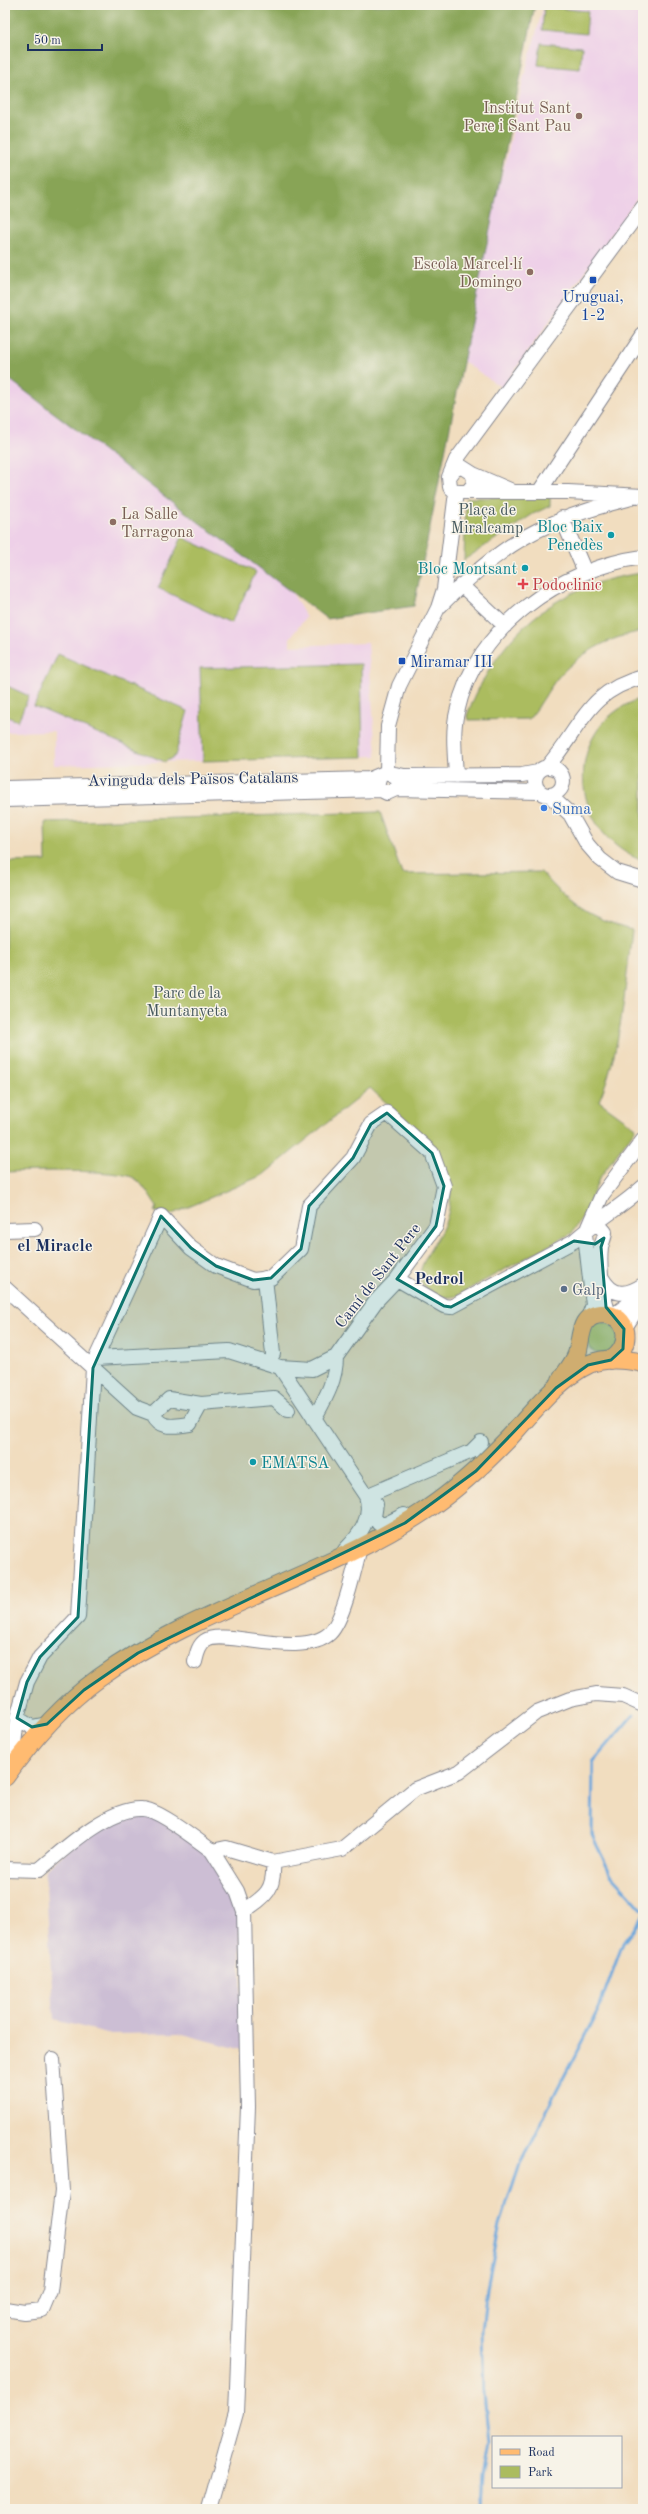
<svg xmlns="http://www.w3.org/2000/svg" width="648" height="2514" viewBox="0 0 648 2514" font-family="'Old Standard TT',serif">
<rect width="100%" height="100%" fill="#f7f3e8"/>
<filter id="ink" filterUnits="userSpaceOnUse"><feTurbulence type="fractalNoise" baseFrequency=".025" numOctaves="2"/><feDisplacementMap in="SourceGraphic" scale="8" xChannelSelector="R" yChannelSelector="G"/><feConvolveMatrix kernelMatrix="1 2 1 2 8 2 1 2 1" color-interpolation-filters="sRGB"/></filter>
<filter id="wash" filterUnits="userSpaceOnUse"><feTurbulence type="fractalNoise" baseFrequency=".012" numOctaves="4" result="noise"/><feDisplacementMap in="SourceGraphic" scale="16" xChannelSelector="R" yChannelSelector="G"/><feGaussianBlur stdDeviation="0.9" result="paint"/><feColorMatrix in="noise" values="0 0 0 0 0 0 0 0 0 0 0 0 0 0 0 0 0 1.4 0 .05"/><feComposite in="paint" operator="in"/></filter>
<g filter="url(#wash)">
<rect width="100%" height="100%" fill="#f1ddbf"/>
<!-- built -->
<path fill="#eed0e8" d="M544,5H643V190L502,388L453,354L508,152L523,80Z
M5,289L283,577L306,617L290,638V646L368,643L376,756L54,765V731L5,732Z"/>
<!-- industrial -->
<path fill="#ccbed4" d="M139,1813L156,1818L206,1851L239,1907L243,2050L179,2033L111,2034L54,2020L45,1870L88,1833Z"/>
<!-- green -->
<path fill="#abbc5f" stroke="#63765e" d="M544,7L588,11L586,34L542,30Z
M541,43L582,47L580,69L538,65Z
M550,496V506L533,514L464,560L466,498Z
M182,537L256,572L231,623L158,588Z
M643,573V631C609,637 577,654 555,681C546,693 539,708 529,719L469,720L467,715C498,635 556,583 643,573Z
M58,654L188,711L175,756L165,762L34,706Z
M361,664L363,757L203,761L200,668Z
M5,685L29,696L18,721L5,716Z
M643,698V861C565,832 562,722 643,698Z
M380,812L402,874L541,872C571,905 588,919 632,930C625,987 622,1047 599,1101L636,1128L599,1179L585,1213L572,1233L456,1296C441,1301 418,1289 420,1272C425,1254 438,1240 445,1223C468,1163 408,1124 370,1088L263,1175L170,1215L166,1212H155L157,1207C151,1199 143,1183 134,1178C119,1169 27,1171 5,1172V862L46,861L45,822Z
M586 1338a16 16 0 1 1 32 0a16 16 0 1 1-32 0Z"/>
<!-- forest -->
<path fill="#88a456" stroke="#526a5a" d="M5,5H535L414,606L327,619L5,376Z"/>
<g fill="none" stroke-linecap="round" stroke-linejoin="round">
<!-- stream -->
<path stroke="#6ca7dc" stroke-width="3" d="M633,1715L593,1762L592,1835L611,1875L643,1910
M481,2509L483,2477L489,2445L484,2393L482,2331L487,2288L500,2224L521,2161L599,2008L623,1943L643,1916"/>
</g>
</g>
<g filter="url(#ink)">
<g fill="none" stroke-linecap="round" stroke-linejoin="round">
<defs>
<path id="minor" d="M473,474L510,490
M449,477L456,460L643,207
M468,491L474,484L473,474L462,467L455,469L449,477L450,487L456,492H568L643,496
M539,492L643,335
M562,518L585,572
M461,585L505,626
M440,606C504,542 541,521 628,499
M535 781a14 14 0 1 1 28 0a14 14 0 1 1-28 0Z
M547,767C581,728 587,691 643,677
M387,772L388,726L399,686L438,608L444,589L456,492
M395,774L404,776L522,775L538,772
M456,776C455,755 452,732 457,712C475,627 561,568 643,557
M5,788L370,779L387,772L397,777L399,783L396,789L387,793L381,790L377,785L380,775
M396,789L539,792
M549,795L570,814L587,844L600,859L617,872L643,880
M5,800L381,790
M593,1225H599L605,1232C605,1238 602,1242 601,1247C599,1264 602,1300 610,1315
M588,1227L602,1195L643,1140
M5,1230L35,1229
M585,1235L593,1305L587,1320
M265,1278L273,1354
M602,1278C613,1297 626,1296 643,1285
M397,1279L444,1306L451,1307L574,1241C596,1221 621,1207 643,1187
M5,1288L137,1408L153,1414L169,1399L201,1404L274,1398L288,1410
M612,1316L643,1294
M624,1329L643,1300
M280,1367L366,1496C373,1518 360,1535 345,1550
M153,1414C161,1430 174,1426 190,1424L201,1404
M314,1419C325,1399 336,1381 336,1357
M366,1496L472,1451L481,1442
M376,1504L374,1517L379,1524H386L404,1515
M195,1662C197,1654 198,1646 205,1641C222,1627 302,1660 330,1633C344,1619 355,1567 360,1547
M17,1718L32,1727L47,1724
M16,1762L14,1744L17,1718L27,1682L40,1657L78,1617L93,1368L96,1358L161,1216L191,1248L216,1266L253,1280L271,1278L301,1249L309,1206L353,1158L371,1124L387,1113L432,1153L444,1186L436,1226L397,1279L376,1301L336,1357L312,1369L280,1367L229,1351L96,1358
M5,1869L39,1870C63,1850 109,1807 142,1809C158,1809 197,1840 212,1851L226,1848L273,1862L342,1849L415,1789L459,1772L537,1712L570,1699L596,1694L623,1696L643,1705
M244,1911C266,1896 275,1890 273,1862
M5,2309L24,2312L42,2310L50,2291L62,2191L53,2059
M209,2509L236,2413L248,2107L244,1911L237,1891L212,1851"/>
<path id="major" d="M561,1380C566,1372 574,1363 577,1354C582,1338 578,1315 602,1314C630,1314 633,1347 611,1360
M5,1777C32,1739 62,1705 99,1678C199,1606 324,1578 426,1510C456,1490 484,1464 509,1438C530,1415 560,1377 589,1364C606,1357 625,1359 643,1363"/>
</defs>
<!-- minor casing -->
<use href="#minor" stroke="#86868e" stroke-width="16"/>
<!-- major casing -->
<use href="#major" stroke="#86868e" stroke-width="20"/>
<!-- minor -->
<use href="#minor" stroke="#fff" stroke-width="14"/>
<!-- major -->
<use href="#major" stroke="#ffbb71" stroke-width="18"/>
</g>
</g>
<!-- marked area -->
<path fill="#0f766e" fill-opacity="0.2" stroke="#0f766e" stroke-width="3" stroke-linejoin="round" d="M387,1113L432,1153L444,1186L436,1226L397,1279L444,1306L451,1307L574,1241L595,1244L604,1238L601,1247L606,1307L624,1329L623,1349L611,1360L588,1365L556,1388L476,1471L405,1523L138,1653L84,1690L47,1724L32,1727L17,1718L27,1682L40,1657L78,1617L93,1368L161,1216L191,1248L216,1266L253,1280L271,1278L301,1249L309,1206L353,1158L371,1124Z"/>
<!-- markers -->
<g fill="#8d6e63" stroke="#f7f3e8" stroke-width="1.5">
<circle cx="579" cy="116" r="4"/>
<circle cx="530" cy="272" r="4"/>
<circle cx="113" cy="522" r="4"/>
</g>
<g fill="#1a4fb4" stroke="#f7f3e8" stroke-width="1.5">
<rect x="589" y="276" width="8" height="8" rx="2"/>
<rect x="398" y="657" width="8" height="8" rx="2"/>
</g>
<g fill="#0f9aa8" stroke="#f7f3e8" stroke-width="1.5">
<circle cx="611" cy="535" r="4"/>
<circle cx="525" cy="568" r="4"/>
<circle cx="253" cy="1462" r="4"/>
</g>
<path fill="#e0444e" stroke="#f7f3e8" stroke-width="1.5" d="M521 578h4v4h4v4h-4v4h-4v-4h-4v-4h4z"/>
<circle fill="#3f7fe0" stroke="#f7f3e8" stroke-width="1.5" cx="544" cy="808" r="4"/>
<circle fill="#5c6f8a" stroke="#f7f3e8" stroke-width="1.5" cx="564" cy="1289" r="4"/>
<g text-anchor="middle" stroke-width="3" stroke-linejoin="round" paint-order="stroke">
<!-- education labels -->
<g font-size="16" fill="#785e54" stroke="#f7f3e8" text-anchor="end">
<text x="571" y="113">Institut Sant<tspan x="571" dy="18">Pere i Sant Pau</tspan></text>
<text x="522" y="269">Escola Marcel·lí<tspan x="522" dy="18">Domingo</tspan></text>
<text x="121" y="519" text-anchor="start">La Salle<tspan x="121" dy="18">Tarragona</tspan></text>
</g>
<!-- transit labels -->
<g font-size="16" fill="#164399" stroke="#f7f3e8">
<text x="593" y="302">Uruguai,<tspan x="593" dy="18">1-2</tspan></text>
<text x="410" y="667" text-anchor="start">Miramar III</text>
</g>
<!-- park labels -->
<g font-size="16" fill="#46595e" stroke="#f7f3e8">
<text x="487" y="515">Plaça de<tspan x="487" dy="18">Miralcamp</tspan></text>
<text x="187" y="998">Parc de la<tspan x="187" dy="18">Muntanyeta</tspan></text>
</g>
<!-- culture labels -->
<g font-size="16" fill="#0d838f" stroke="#f7f3e8" text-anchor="end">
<text x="603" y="532">Bloc Baix<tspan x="603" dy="18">Penedès</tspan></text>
<text x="517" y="574">Bloc Montsant</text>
<text x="261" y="1468" text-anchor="start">EMATSA</text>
</g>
<!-- health labels -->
<g font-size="16" fill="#be3a42" stroke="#f7f3e8" text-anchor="start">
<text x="532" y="590">Podoclinic</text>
</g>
<!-- street labels -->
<g font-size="16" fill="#1b2f5e" stroke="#f7f3e8">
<text transform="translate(193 778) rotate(-1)" y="6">Avinguda dels Països Catalans</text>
<text transform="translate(377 1275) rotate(-52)" y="6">Camí de Sant Pere</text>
</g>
<!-- shop labels -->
<g font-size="16" fill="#366cbe" stroke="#f7f3e8" text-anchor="start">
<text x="552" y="814">Suma</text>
</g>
<!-- service labels -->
<g font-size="16" fill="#4e5e75" stroke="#f7f3e8" text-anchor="start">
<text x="572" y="1295">Galp</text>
</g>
<!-- neighbourhood labels -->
<g font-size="17" font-weight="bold" fill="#1b2f5e" stroke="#f7f3e8">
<text x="55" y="1251">el Miracle</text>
<text x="439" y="1284">Pedrol</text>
</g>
</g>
<!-- margin -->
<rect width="648" height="2514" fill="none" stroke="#f7f3e8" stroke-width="20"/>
<!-- legend -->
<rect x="492" y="2436" width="130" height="52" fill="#f7f3e8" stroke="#9fa5b1"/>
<rect x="500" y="2449" width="20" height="6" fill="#ffbb71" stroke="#9fa5b1"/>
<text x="528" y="2456" font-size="12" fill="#1b2f5e">Road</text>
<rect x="500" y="2466" width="20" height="12" fill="#abbc5f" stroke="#9fa5b1"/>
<text x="528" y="2476" font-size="12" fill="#1b2f5e">Park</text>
<!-- scale -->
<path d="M28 44v6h74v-6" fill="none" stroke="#1b2f5e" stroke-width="2"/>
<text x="34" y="44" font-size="12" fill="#1b2f5e" stroke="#f7f3e8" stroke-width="3" paint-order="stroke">50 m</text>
</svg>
